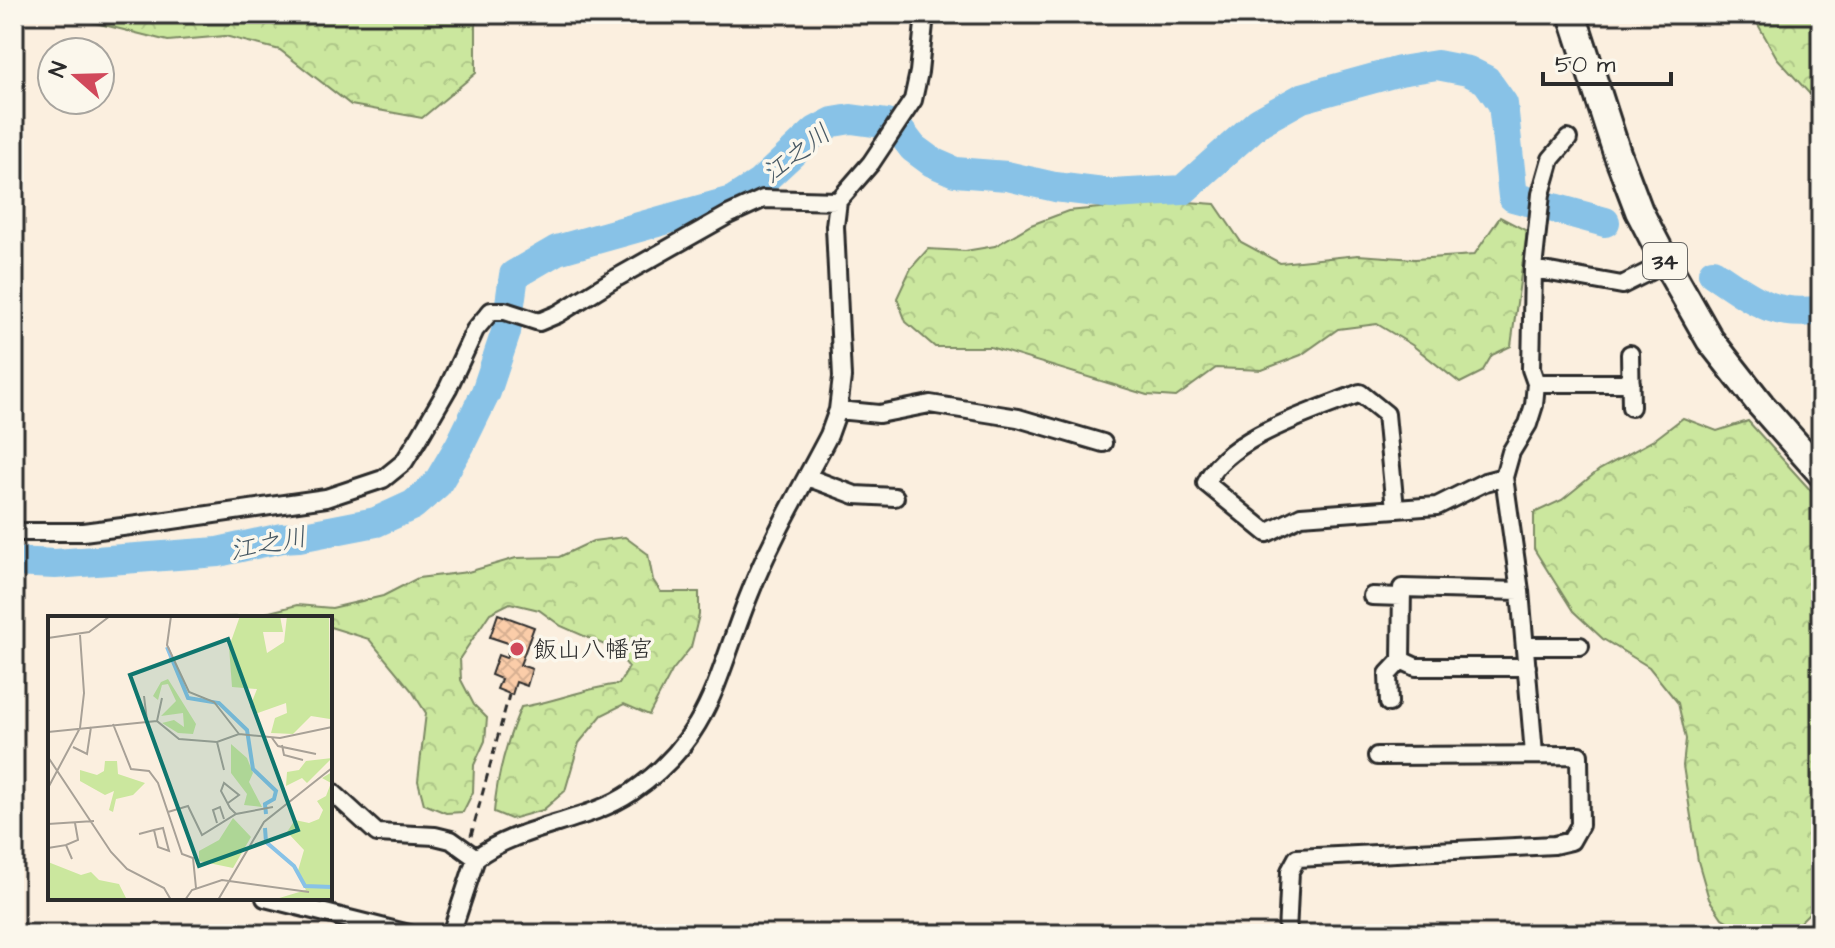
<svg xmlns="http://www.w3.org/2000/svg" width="1835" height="948" viewBox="0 0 1835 948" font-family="'Architects Daughter','Klee One',sans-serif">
<defs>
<pattern id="forest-crowns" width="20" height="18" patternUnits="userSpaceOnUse" patternTransform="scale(2)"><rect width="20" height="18" fill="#cbe79e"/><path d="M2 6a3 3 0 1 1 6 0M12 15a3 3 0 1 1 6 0" fill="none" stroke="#aec688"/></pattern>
<pattern id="building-cross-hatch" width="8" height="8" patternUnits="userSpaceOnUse" patternTransform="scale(2)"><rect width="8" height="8" fill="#fbcda9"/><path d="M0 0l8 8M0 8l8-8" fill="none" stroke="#d7b092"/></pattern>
</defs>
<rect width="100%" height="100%" fill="#fbefdf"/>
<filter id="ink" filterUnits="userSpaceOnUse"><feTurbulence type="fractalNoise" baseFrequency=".0125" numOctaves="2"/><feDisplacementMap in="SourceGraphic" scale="16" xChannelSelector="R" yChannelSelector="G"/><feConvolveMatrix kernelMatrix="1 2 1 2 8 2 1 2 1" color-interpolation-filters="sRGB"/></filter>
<g filter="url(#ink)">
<!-- forest -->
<path fill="url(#forest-crowns)" stroke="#7b8964" stroke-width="2" d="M73,14H476V73L422,118L351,105L280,50L225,36L168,41L76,18Z
M1752,14H1821V100L1816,101L1777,58Z
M1174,201L1215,204L1241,242L1280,263L1358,255L1415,259L1474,255L1500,217L1527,231L1511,346L1492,355L1482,372L1460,383L1412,345L1377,324L1338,329L1301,355L1262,370L1216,368L1176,397L1147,395L990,347H935L906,322L897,298L911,268L928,249L965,251L995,246L1031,225L1068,211Z
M1683,418L1717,431L1748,421L1821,502V901L1791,931L1783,934H1749L1722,918L1709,899L1698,861L1683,766L1686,739L1678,703L1649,667L1603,639L1573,611L1534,549V513L1562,500L1599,470L1654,440Z
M625,537L648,554L653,580L661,592H699V615L691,647L672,671L649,715L624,704L602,715L579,743L565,791L543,810L511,819L494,812C497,774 506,742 521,707C555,702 585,688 619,684L629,667L614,649L561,626L539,610L510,603L490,613L460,658L461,680L474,705L487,718L485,741L474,765L473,792L463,812L446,813L424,804L418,781L426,713L412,691L369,639L330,627V618H211L250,617L297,605L332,608L383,596L418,578L468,572L516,558L559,557L593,541Z"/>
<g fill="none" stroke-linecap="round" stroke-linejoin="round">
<!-- river -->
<path stroke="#88c2e7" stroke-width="30" d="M1713,273C1751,298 1772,318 1821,310
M14,562L55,564L218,552L282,538L299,537L376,522L413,505L437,484L460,445L486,392L506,332L514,275L557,250L732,201L760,183L816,131L833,122L851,119L888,124L900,131L913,148L932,162L955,172L1007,176L1055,187L1112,194L1183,190L1259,122L1302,98L1400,71L1437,65L1468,71L1486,80L1503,104L1513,197L1605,222"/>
</g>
<!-- building -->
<path fill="url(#building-cross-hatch)" stroke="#2b2b2b" stroke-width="2" d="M498,614L534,627L520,665L532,669L527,686L516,682L512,695L497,689L501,679L491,675L498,655L506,658L511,644L490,637Z"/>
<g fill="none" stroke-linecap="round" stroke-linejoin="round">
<defs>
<path id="minor" d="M1533,269L1622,285L1666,263
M1630,354L1631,407
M1536,383H1631
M838,410L879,414L930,404L1018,418L1103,443
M807,477L855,495L895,497
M1395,509L1386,414L1360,393C1316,411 1226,437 1206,483L1267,533L1301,516L1437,506L1485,482L1504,477
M14,532H83L138,525L326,498L383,479L404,462L419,438L448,388L475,330L491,311H505L539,322L558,314L611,281L728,215L763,199L838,201
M1520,591L1402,588L1401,660L1416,667H1527
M1372,596L1402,597
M1526,646H1580
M1389,703L1388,674L1401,660
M1534,754L1520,591L1504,477L1511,452L1528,424L1534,405L1536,383L1531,369L1533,269L1541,194L1551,159L1568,139
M330,790L377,833L435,836L451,840L476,858
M265,898L409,934
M451,934L476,858C519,825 587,823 632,792C712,737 716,676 750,593C771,539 802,487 829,435L838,410L842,377L835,226L838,201L871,163L913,100L919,72L925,14
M1287,934L1290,871L1297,858L1554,845L1571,841L1580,825L1579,755L1377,756"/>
<path id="primary" d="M1572,14L1617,153L1639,211L1666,263L1710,340L1761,405L1821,473"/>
</defs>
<!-- minor casing -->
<use href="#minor" stroke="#2b2b2b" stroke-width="22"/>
<!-- primary casing -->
<use href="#primary" stroke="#2b2b2b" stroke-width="32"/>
<!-- path -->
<path stroke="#2b2b2b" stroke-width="3" stroke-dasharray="8 6" stroke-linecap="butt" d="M471,836L509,695"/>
<!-- minor -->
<use href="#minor" stroke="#fbf7ec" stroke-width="16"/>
<!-- primary -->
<use href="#primary" stroke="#fbf7ec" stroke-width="26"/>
</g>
</g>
<!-- markers -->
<circle fill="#d1495b" stroke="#fbf7ec" stroke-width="3" cx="517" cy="649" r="8"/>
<g text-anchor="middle" stroke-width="7" stroke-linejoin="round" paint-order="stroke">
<!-- shield labels -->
<rect fill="#fbf7ec" stroke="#696865" stroke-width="2" x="1643" y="243" width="44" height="36" rx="6"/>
<g font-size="22" font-weight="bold" fill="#2b2b2b">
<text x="1665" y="269">34</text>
</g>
<!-- poi labels -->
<g font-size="24" fill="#2b2b2b" stroke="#fbf7ec" text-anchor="start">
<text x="533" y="657">飯山八幡宮</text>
</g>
<!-- water labels -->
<g font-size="26" font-style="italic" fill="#475863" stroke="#fbf7ec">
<text transform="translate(796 153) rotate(-37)" y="9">江之川</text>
<text transform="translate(268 543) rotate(-11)" y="9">江之川</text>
</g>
</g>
<!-- overview -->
<g transform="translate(48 616)">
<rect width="284" height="284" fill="#fbefdf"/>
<path d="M192,0H232L235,16H215L219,37L236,26L239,0H281L282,103L263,100L245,118L223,117L227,102L239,97L238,87L207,98L202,91L209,73L184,71L181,31ZM120,63L148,108L145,118L130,117L114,107L126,104L136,111L135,97L113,100L128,85L120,68L114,69L110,84L105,80L113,66ZM183,128L199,142L205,157L201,166L214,191L196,189L199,178L183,157ZM284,142L259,167L254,162L238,170L239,156L251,154L258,145ZM57,145H69L70,158L97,167L85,179L68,183L65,196L61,194L66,175L57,179L32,165V154L49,159L56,155ZM284,156V284H175L228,283L258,274L249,258L256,234L239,216L247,204L261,207L271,203L275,194L269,185L278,180L283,167L274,162ZM185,202L203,221L185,252L151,245V235L171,224ZM0,246L33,259L43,256L51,264L71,268L78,282L92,284H0Z" fill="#cbe79e"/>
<path fill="none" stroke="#88c2e7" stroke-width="4" d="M119,31L140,82L171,87L199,114L205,153L228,175L226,183L217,188L218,198M217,212L218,226L246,250L257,270L284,271"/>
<path fill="none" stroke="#a8a197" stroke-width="2" d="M123,0L119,29L141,76L166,86L191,118M0,22L41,16L62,0M284,54V101M96,80L99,105M114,82L109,105L131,123L169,126L191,118L232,122L284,111M65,108L83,153L101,155L110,167L134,238L145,242L148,272M0,116L109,105M224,122L230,130L268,138M169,126L176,154M234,129L236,139L255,144M25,131L39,138L43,111M0,141L63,236L79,253L116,272L123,284M0,172L32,112L36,77L32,19M180,187L191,179L176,167L173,175L182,192L188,198M120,196L140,190L154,219L188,198L225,191M169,207L165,194L172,191L176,203M0,208L46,205M91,218L106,214L115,212L121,235L110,231L106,214M18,229L30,224L27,207M0,232L18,229L24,243M137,284L144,274L174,264L261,276M170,284L216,206L284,152"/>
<path fill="#0f766e" fill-opacity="0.15" stroke="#0f766e" stroke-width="4" d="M180,23L250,214L151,250L82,59Z"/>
<rect width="284" height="284" fill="none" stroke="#2b2b2b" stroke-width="4"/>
</g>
<!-- margin -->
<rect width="1835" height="948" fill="none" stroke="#fbf7ec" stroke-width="48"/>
<rect x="24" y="24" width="1787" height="900" fill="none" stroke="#2b2b2b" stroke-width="3" filter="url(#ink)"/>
<!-- north arrow -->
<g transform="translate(76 76) rotate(290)"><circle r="38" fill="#fbf7ec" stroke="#a8a59f" stroke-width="2"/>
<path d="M0-6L14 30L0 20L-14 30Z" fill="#d1495b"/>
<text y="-12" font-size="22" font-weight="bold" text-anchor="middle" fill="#2b2b2b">N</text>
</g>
<!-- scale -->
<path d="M1543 72v12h128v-12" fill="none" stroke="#2b2b2b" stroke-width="4"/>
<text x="1555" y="72" font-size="24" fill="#2b2b2b" stroke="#fbf7ec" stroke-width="6" paint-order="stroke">50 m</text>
</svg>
